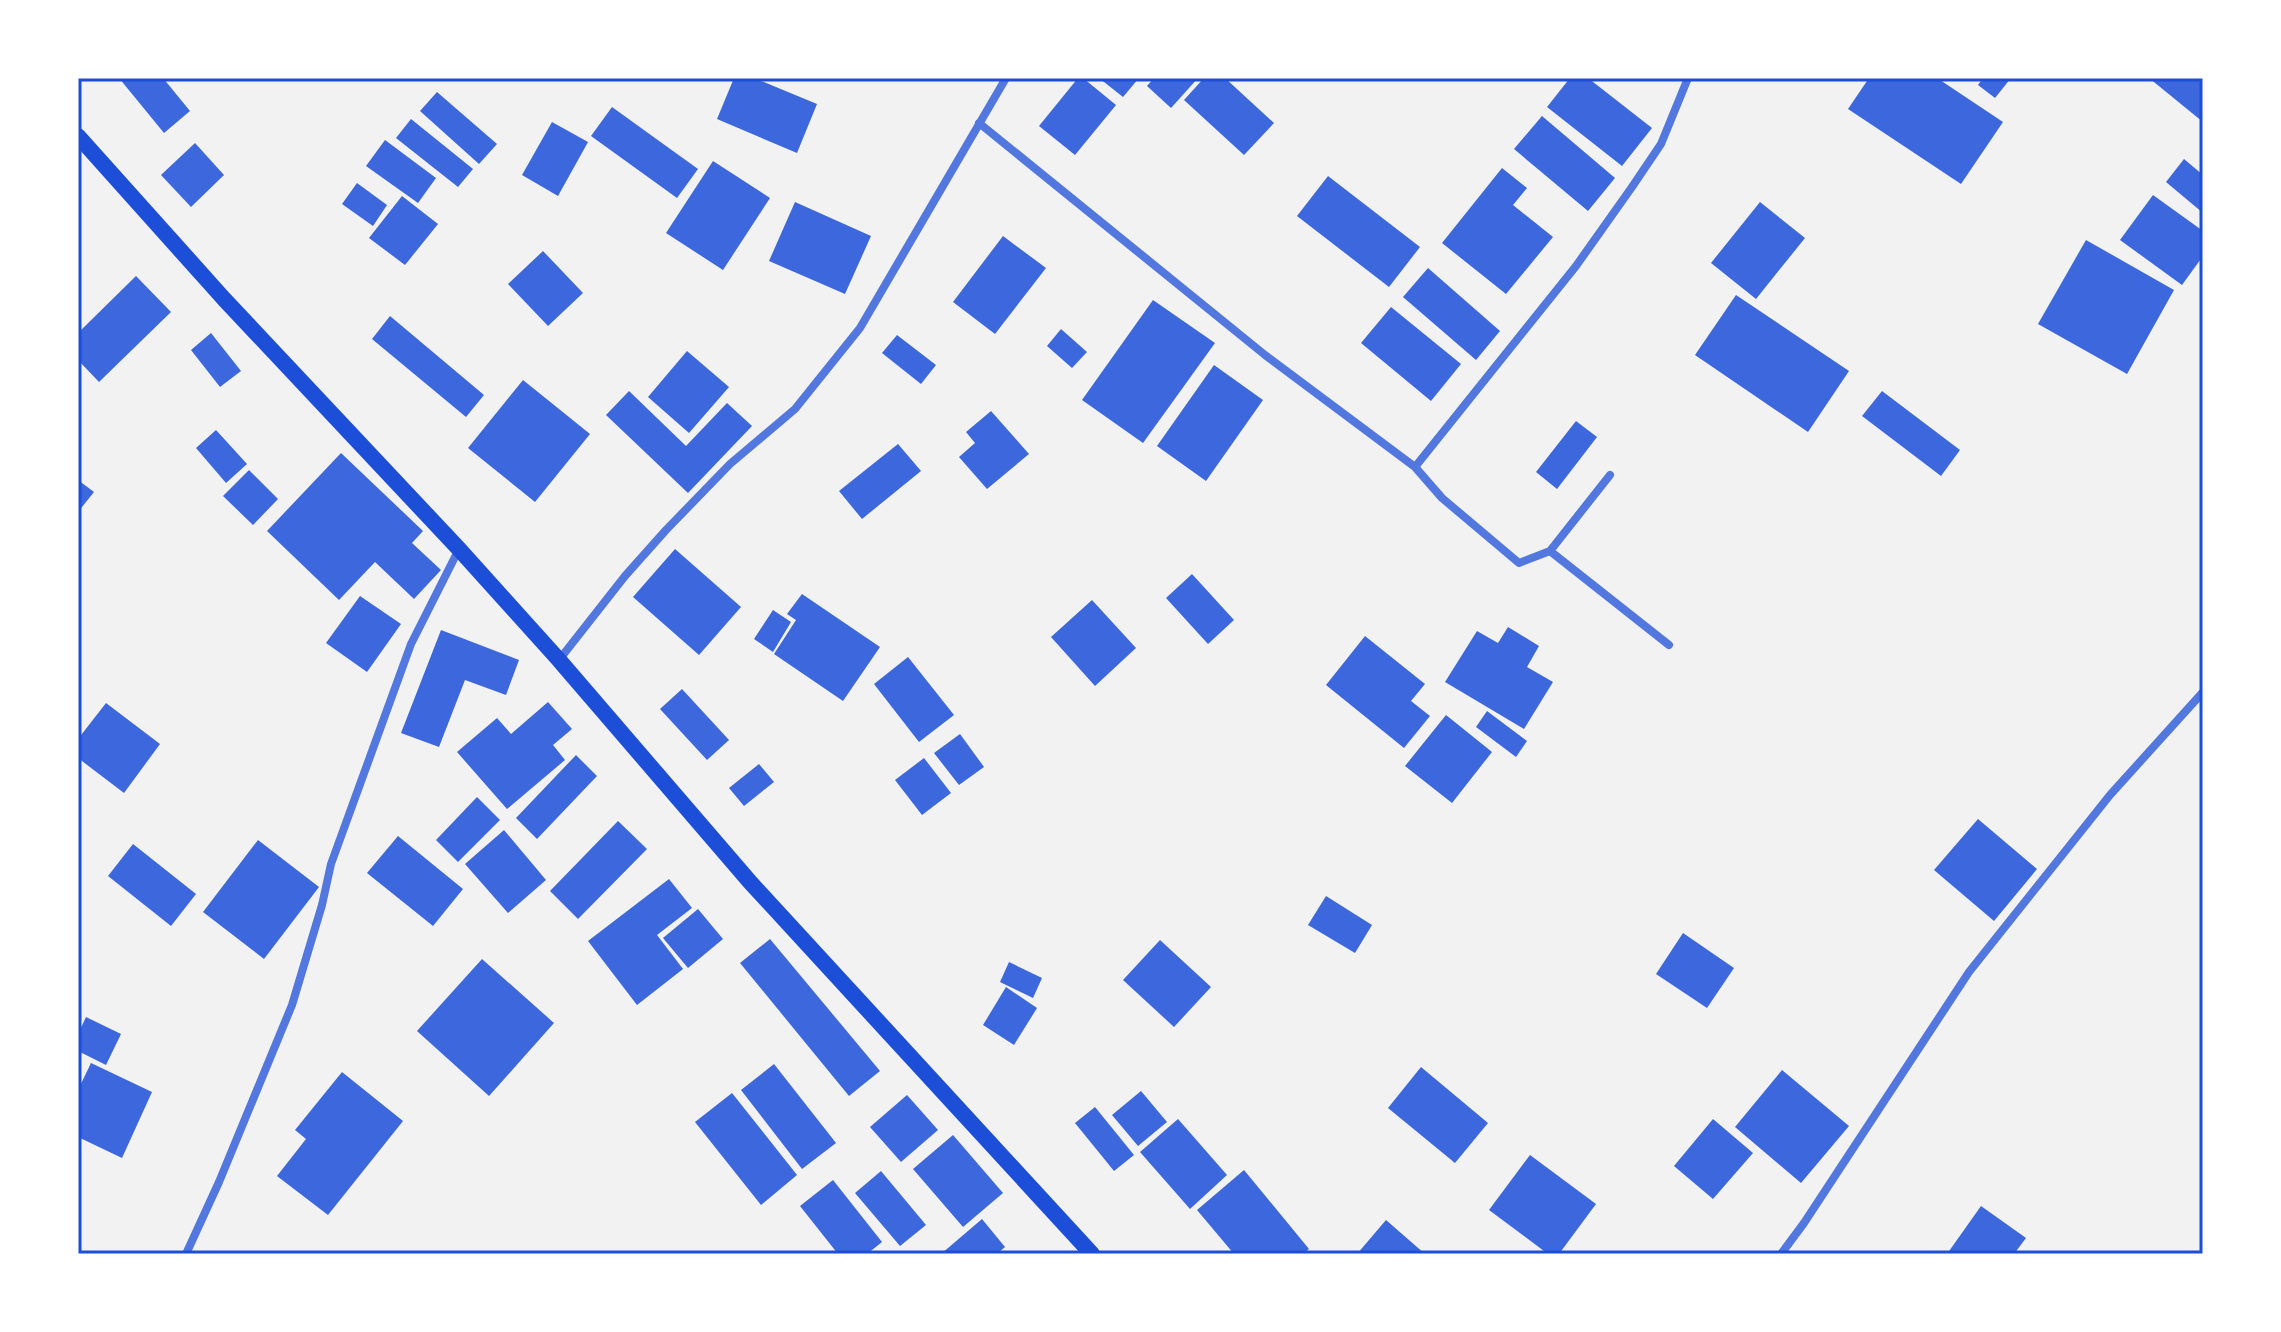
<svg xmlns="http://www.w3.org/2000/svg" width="2281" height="1332" viewBox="0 0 2281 1332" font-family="'Open Sans',sans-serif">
<rect width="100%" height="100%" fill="#f2f2f2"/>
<!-- building -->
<path fill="#3d67dc" d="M119,78H163L190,111L164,133Z
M734,78H754L817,104L797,153L717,119Z
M1078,78H1083L1116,105L1075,155L1039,126Z
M1099,78H1139L1123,97Z
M1154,78H1198L1171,108L1147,86Z
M1204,78H1225L1274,123L1244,155L1184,100Z
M1570,78H1588L1652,128L1622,166L1547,107Z
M1869,78H1937L2003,122L1961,184L1848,109Z
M1983,78H2011L1995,98L1978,85Z
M2149,78H2203V122Z
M437,92L497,144L479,164L420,111Z
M612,107L698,169L677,198L591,136Z
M1542,116L1615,178L1588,211L1514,149Z
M411,119L473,169L458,187L396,138Z
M552,122L588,142L558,196L522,175Z
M385,140L436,178L418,203L366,166Z
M195,143L224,175L191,207L161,175Z
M2184,159L2203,175V213L2166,182Z
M713,161L770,198L723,270L666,233Z
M1502,168L1527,188L1513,205L1553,237L1506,294L1442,243Z
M1328,176L1420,247L1389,287L1297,216Z
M357,183L387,205L373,226L342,204Z
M2153,195L2203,231V256L2182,285L2120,240Z
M402,196L438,224L405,265L369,238Z
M795,202L871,236L845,294L769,261Z
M1760,202L1805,238L1756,299L1711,263Z
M1003,236L1046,268L995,334L953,302Z
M2086,240L2174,290L2127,374L2038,324Z
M543,251L583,293L548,326L508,284Z
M1428,268L1500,331L1476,360L1403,297Z
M136,276L171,312L99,382L78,360V333Z
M1736,295L1849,371L1808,432L1695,355Z
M1153,300L1215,343L1143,443L1082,400Z
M1391,307L1461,364L1431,401L1361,343Z
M390,316L484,395L466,417L372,339Z
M1061,329L1087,352L1072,368L1047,346Z
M211,333L241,371L220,387L191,350Z
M897,335L936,365L921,384L882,353Z
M687,351L729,387L689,433L648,397Z
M1214,365L1263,400L1206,481L1157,446Z
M523,380L590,434L535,502L468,448Z
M629,391L686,446L727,403L752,426L688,493L606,415Z
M1882,391L1960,450L1941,476L1862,416Z
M991,411L1029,454L987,489L959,457L975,443L966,432Z
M1576,421L1597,437L1557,489L1536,472Z
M216,430L247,464L226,483L196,448Z
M898,444L921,471L862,519L839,491Z
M341,453L423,531L412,543L441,570L414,599L375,562L339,600L267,531Z
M249,470L278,499L253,525L223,496Z
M78,480L94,492L78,512Z
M675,549L741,607L699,655L633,597Z
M1192,574L1234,620L1208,644L1166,598Z
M802,594L880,647L843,701L774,654L796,620L787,614Z
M360,596L401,624L367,672L326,643Z
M1092,600L1136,648L1095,686L1051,637Z
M773,610L791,622L773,652L754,639Z
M1508,627L1539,646L1527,667L1553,682L1524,729L1445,682L1477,631L1498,643Z
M441,630L519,660L506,695L465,680L439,747L401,733Z
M1365,636L1425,684L1411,701L1430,716L1404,748L1326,685Z
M908,657L954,715L919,742L874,684Z
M682,689L729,740L707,760L660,709Z
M548,702L572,729L553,745L565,760L507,809L457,752L497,718L511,734Z
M106,703L160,744L124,793L78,758V739Z
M1487,711L1527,741L1516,757L1476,727Z
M1446,715L1492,752L1452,803L1405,766Z
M960,734L984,767L959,785L934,753Z
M576,755L597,776L537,839L516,818Z
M924,758L951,793L922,815L895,780Z
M759,764L774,782L744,806L729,788Z
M477,797L500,820L458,862L436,840Z
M1978,819L2037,869L1994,921L1934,870Z
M618,821L647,849L578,919L550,891Z
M504,830L546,880L508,913L465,864Z
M398,836L463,889L433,926L367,873Z
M258,840L319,887L264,959L203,912Z
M133,844L196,894L171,926L108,876Z
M669,879L692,908L657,935L683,969L637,1005L588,941Z
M1326,896L1372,925L1355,953L1308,925Z
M698,909L723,939L688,968L663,938Z
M1683,933L1734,968L1707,1008L1656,974Z
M770,939L880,1071L849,1096L740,963Z
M1160,940L1211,987L1174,1027L1123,980Z
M482,959L554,1023L489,1096L417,1031Z
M1009,962L1042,978L1033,998L1000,982Z
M1006,987L1037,1008L1014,1045L983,1025Z
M86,1017L121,1034L106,1065L78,1051V1034Z
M91,1063L152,1092L122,1158L78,1137V1090Z
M774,1064L836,1143L802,1169L741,1090Z
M1421,1067L1488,1123L1455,1163L1388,1108Z
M1782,1070L1849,1126L1801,1183L1735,1127Z
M342,1072L403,1121L328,1215L277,1176L306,1139L295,1130Z
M1141,1091L1167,1122L1138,1146L1112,1115Z
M732,1093L797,1175L761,1205L695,1122Z
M907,1095L938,1130L901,1162L870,1127Z
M1095,1107L1134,1155L1114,1171L1075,1123Z
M1178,1119L1227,1175L1190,1209L1140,1152Z
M1713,1119L1753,1153L1713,1199L1674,1166Z
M953,1135L1003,1193L963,1227L913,1169Z
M1530,1155L1596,1204L1559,1254H1548L1489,1210Z
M1244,1170L1309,1249L1303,1254H1234L1197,1210Z
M881,1171L926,1225L900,1246L855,1193Z
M833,1180L882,1242L867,1254H838L800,1206Z
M1981,1206L2026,1238L2014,1254H1947Z
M982,1219L1005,1247L997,1254H941Z
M1386,1220L1425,1254H1357Z"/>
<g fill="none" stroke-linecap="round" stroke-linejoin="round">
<!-- minor -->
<path stroke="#5277de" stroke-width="8" d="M979,123L1265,355L1415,467L1442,498L1519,563L1550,551L1610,475
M1415,467L1576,266L1632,187L1661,144L1688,78
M1550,551L1669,645
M559,660L625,576L666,530L730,464L795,409L860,328L1006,78
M186,1254L219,1182L292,1005L322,905L331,864L411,644L459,549
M1781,1254L1804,1223L1969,972L2110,795L2203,692"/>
<!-- secondary -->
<path stroke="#1d4ed8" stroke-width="16" d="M78,136L224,299L459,549L559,660L750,882L1092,1254"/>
</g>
<!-- border -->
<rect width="2281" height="1332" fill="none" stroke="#ffffff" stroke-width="160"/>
<rect x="80" y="80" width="2121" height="1172" fill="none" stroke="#1d4ed8" stroke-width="3"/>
</svg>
